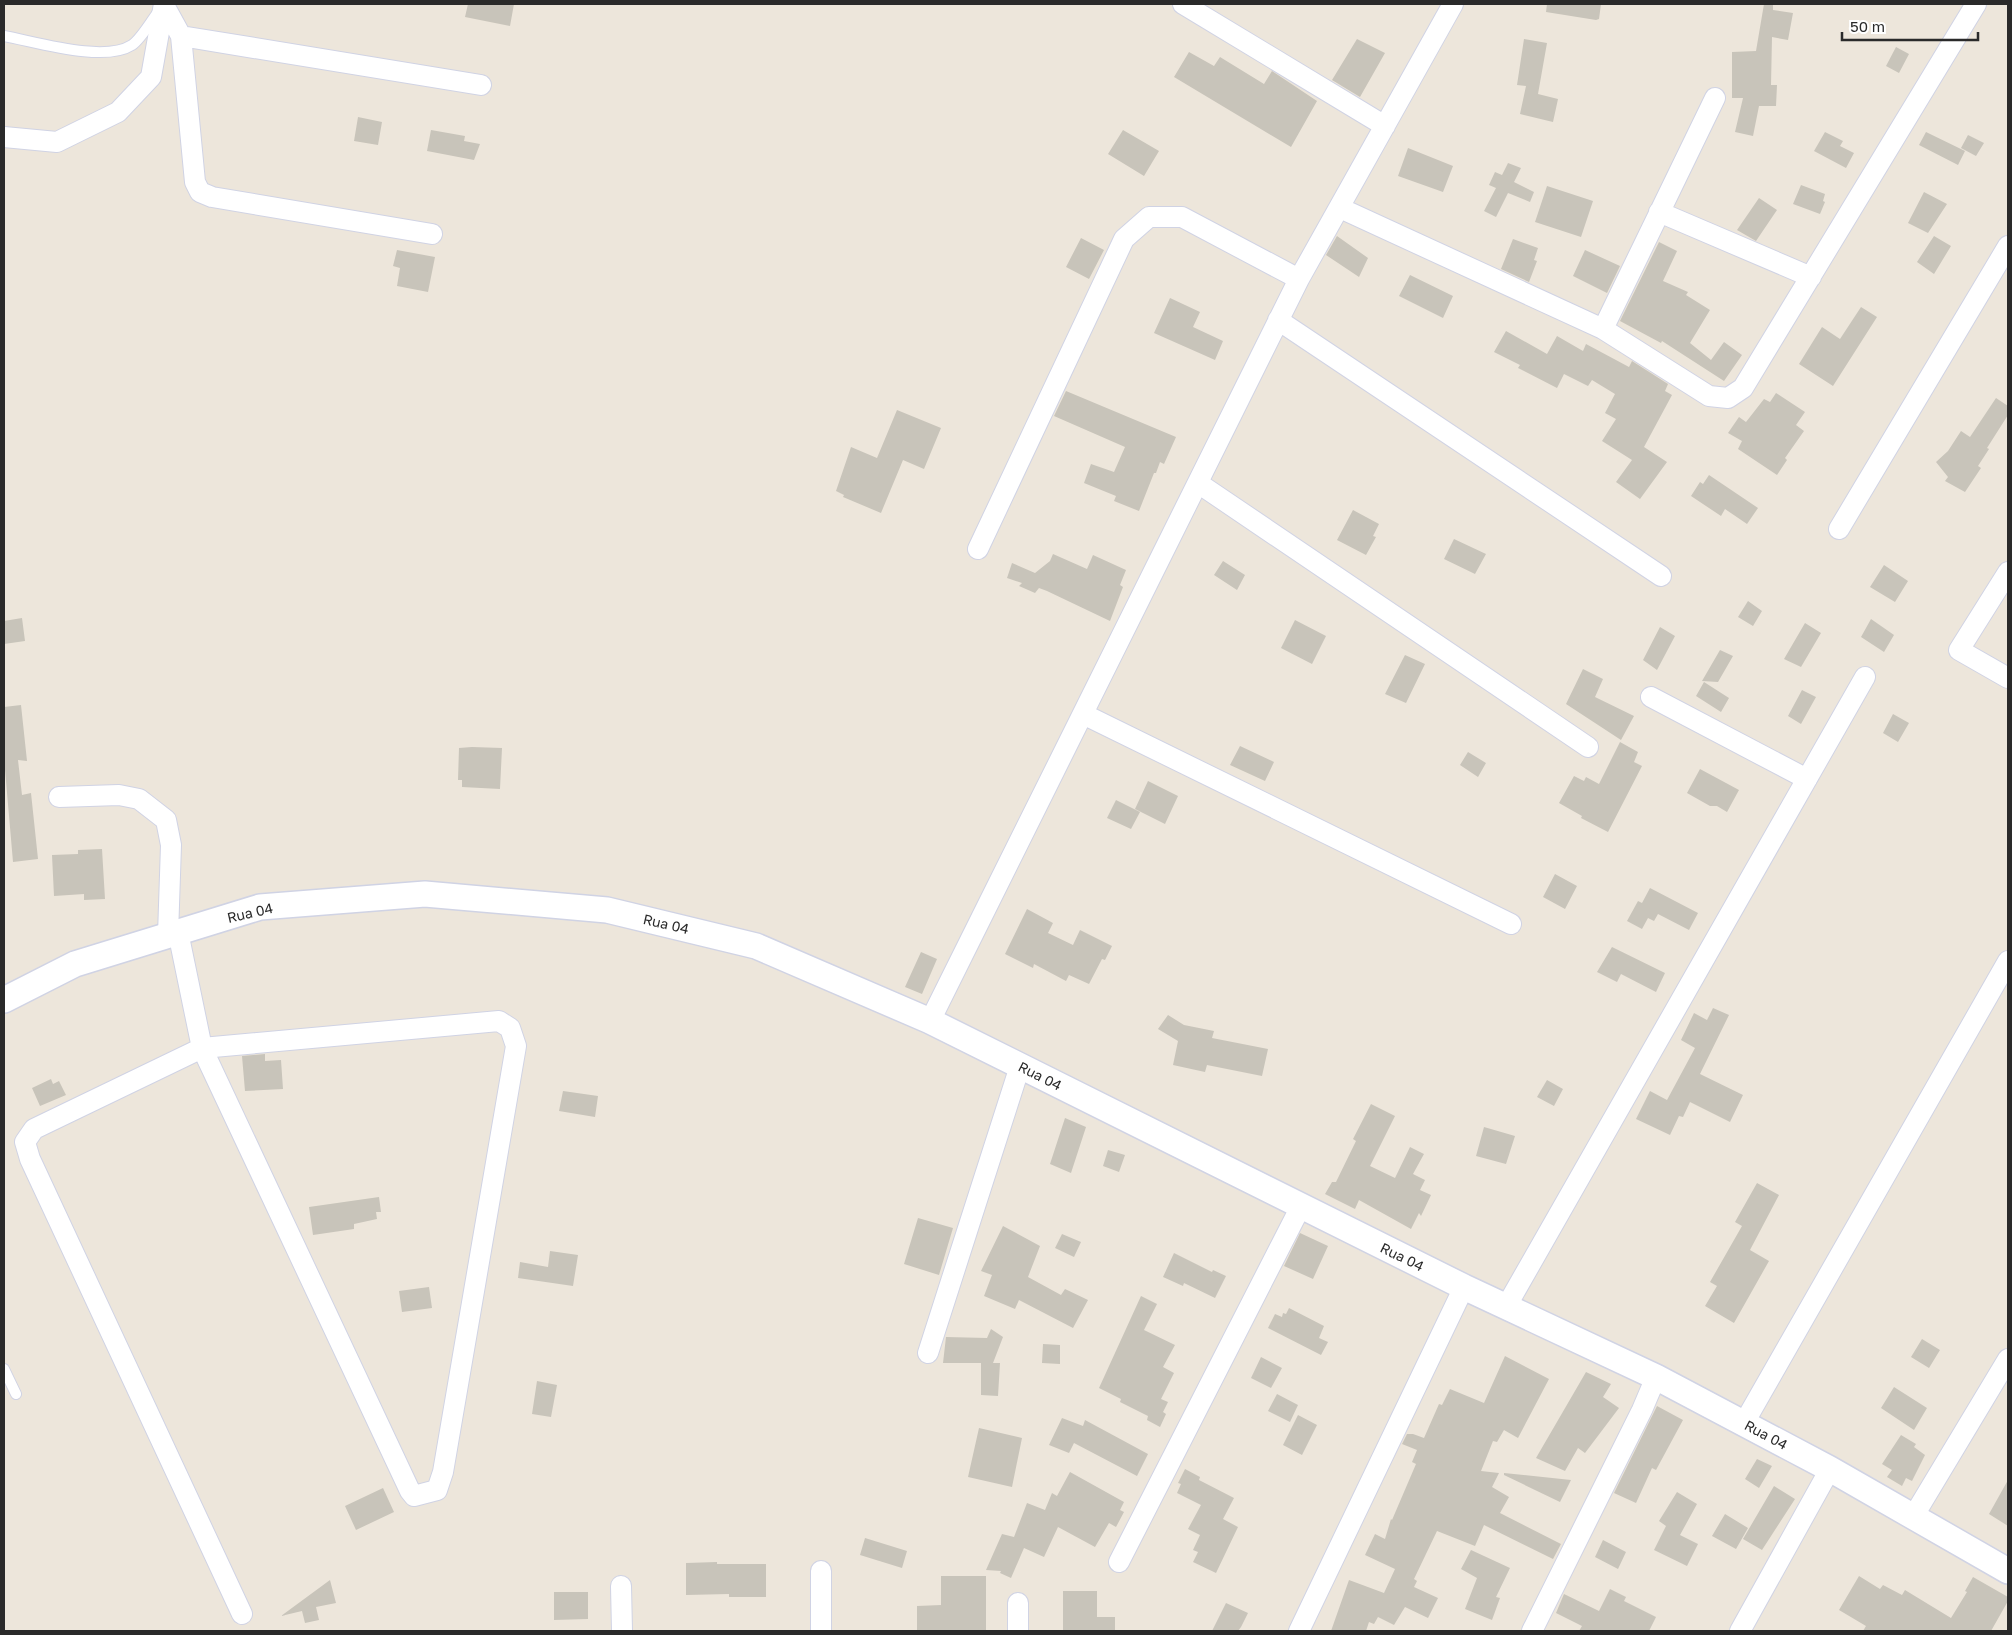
<svg xmlns="http://www.w3.org/2000/svg" width="2012" height="1635" viewBox="0 0 2012 1635" font-family="'Golos Text',sans-serif">
<rect width="100%" height="100%" fill="#ede6db"/>
<!-- building -->
<path fill="#c8c4ba" d="M468,4H514L510,26L465,17Z
M1547,4H1601L1599,19L1596,20L1546,12Z
M1764,4H1773V10L1793,13L1788,40L1772,37L1771,85H1777L1776,106H1759L1753,136L1735,132L1743,98H1732V52L1756,51Z
M1357,39L1385,53L1360,97L1332,80Z
M1524,39L1547,43L1538,94L1558,99L1553,122L1520,114L1526,86L1517,85Z
M1896,47L1909,54L1899,73L1886,66Z
M1189,52L1214,66L1220,57L1264,84L1272,71L1317,101L1291,147L1174,77Z
M358,117L382,122L378,145L354,141Z
M431,130L465,136L464,141L480,144L474,160L427,151Z
M1123,130L1159,151L1144,176L1108,154Z
M1825,132L1843,141L1840,146L1854,153L1846,168L1814,151Z
M1926,132L1965,151L1958,165L1919,145Z
M1968,135L1984,143L1976,156L1961,148Z
M1408,148L1453,166L1443,192L1398,176Z
M1508,163L1521,168L1514,182L1534,192L1530,202L1508,193L1496,217L1484,211L1496,188L1489,185L1495,172L1502,175Z
M1801,185L1825,194L1823,201L1825,202L1820,214L1793,204Z
M1547,186L1593,201L1581,237L1535,222Z
M1924,192L1947,204L1928,233L1908,223Z
M1759,198L1777,210L1756,241L1737,230Z
M1337,236L1368,258L1359,277L1326,255Z
M1934,236L1951,246L1934,274L1917,262Z
M1081,238L1104,250L1089,279L1066,267Z
M1513,239L1538,248L1534,260L1537,261L1529,282L1501,269Z
M1659,242L1677,251L1663,281L1688,292L1686,295L1710,310L1690,343L1711,360L1724,342L1742,355L1724,381L1662,341L1661,343L1620,321Z
M397,250L435,257L428,292L397,286L400,268L393,266Z
M1585,250L1620,266L1607,293L1573,276Z
M1410,275L1453,296L1443,318L1399,296Z
M1170,298L1200,312L1193,327L1223,341L1215,360L1154,333Z
M1861,307L1877,317L1833,386L1799,364L1822,327L1840,339Z
M1506,331L1547,354L1557,336L1583,351L1586,344L1629,367L1632,361L1668,384L1665,391L1672,395L1644,447L1667,462L1640,499L1616,482L1632,460L1602,441L1616,419L1605,413L1615,394L1592,380L1588,386L1564,374L1557,388L1518,368L1520,365L1494,352Z
M1066,391L1176,437L1164,464L1160,462L1156,473H1154L1139,511L1114,501L1116,496L1084,483L1091,464L1114,472L1125,447L1054,416Z
M1776,393L1805,412L1796,425L1804,431L1785,458L1787,460L1777,475L1738,449L1742,441L1728,433L1739,417L1746,422L1764,399L1770,402Z
M1996,398L2008,406V415L1987,448L1989,449L1978,466L1981,468L1965,492L1945,481L1948,477L1936,462L1948,451L1961,431L1970,437Z
M897,410L941,428L924,469L903,460L881,513L843,497L844,495L836,491L851,447L877,458Z
M1709,475L1758,508L1747,524L1725,509L1721,516L1691,496L1700,482L1703,484Z
M1353,510L1379,524L1373,536L1376,537L1366,555L1337,540Z
M1454,539L1486,554L1475,574L1444,559Z
M1053,554L1087,569L1093,555L1126,570L1120,585L1123,587L1110,621L1047,591L1039,588L1035,593L1019,586L1022,583L1007,578L1012,563L1035,573L1050,561Z
M1223,561L1245,575L1237,590L1214,575Z
M1884,565L1908,581L1895,602L1870,587Z
M1748,601L1762,611L1753,626L1738,617Z
M22,618L25,641L4,644V621Z
M1871,619L1894,635L1884,652L1861,637Z
M1295,620L1326,636L1312,664L1281,648Z
M1805,623L1821,633L1801,667L1784,659Z
M1660,627L1675,636L1657,670L1643,660Z
M1720,650L1733,656L1718,682L1702,681Z
M1405,655L1425,664L1406,703L1385,694Z
M1583,669L1603,679L1595,697L1634,716L1621,740L1566,704Z
M1704,682L1729,698L1721,712L1696,696Z
M1802,690L1816,697L1801,724L1788,716Z
M21,705L27,761L18,760L22,795L31,793L38,859L13,862L4,758V707Z
M1893,714L1909,723L1898,742L1883,733Z
M1620,742L1638,752L1634,762L1642,766L1608,832L1581,818L1582,816L1559,803L1574,776L1584,781L1586,777L1599,784Z
M1240,746L1274,762L1265,781L1230,765Z
M472,747L502,748L500,789L462,787V780H458L459,748Z
M1468,752L1486,763L1478,777L1460,765Z
M1700,769L1739,790L1727,812L1717,806H1710L1687,793Z
M1148,781L1178,796L1165,824L1135,809Z
M1116,800L1140,812L1131,829L1107,818Z
M102,849L105,899L84,900V894L54,896L52,855L78,854V850Z
M1555,874L1577,886L1565,909L1543,897Z
M1650,888L1698,913L1689,930L1658,914L1654,921L1648,918L1642,929L1627,921L1638,901L1642,903Z
M1027,909L1053,923L1048,933L1073,945L1080,930L1112,946L1105,960L1102,959L1089,984L1069,975L1066,981L1034,964L1033,968L1005,954Z
M1612,947L1665,973L1656,992L1621,974L1617,982L1597,972Z
M921,952L937,959L922,994L905,987Z
M1713,1008L1729,1015L1700,1074L1743,1095L1730,1122L1690,1102L1683,1117L1679,1116L1670,1135L1636,1119L1650,1091L1667,1100L1695,1048L1681,1040L1694,1013L1707,1020Z
M1168,1015L1184,1025L1214,1031L1212,1038L1268,1049L1262,1076L1207,1065L1205,1072L1173,1065L1178,1041L1158,1029Z
M265,1054V1061L281,1060L283,1089L245,1091L242,1056Z
M51,1079L53,1084L59,1081L66,1095L40,1106L32,1088Z
M1547,1080L1563,1089L1554,1106L1537,1097Z
M563,1091L598,1096L595,1117L559,1111Z
M1371,1104L1395,1116L1370,1166L1395,1178L1410,1147L1424,1154L1413,1174L1425,1180L1420,1190L1431,1195L1421,1216L1419,1213L1411,1229L1359,1200L1355,1209L1325,1194L1332,1182H1336L1356,1141L1353,1139Z
M1065,1118L1086,1127L1071,1173L1050,1164Z
M1484,1127L1515,1136L1506,1164L1476,1156Z
M1108,1150L1125,1155L1119,1172L1103,1166Z
M1757,1183L1779,1195L1750,1250L1769,1261L1734,1323L1705,1306L1717,1286L1710,1282L1742,1226L1735,1222Z
M379,1197L381,1212H376L377,1219L354,1224V1229L313,1235L309,1207Z
M918,1218L953,1228L939,1275L904,1264Z
M1003,1226L1040,1246L1028,1277L1061,1295L1065,1289L1088,1300L1073,1328L1019,1300L1015,1309L984,1296L992,1275L981,1271Z
M1300,1233L1328,1246L1313,1279L1284,1266Z
M1062,1234L1081,1242L1074,1257L1055,1248Z
M550,1251L578,1255L573,1286L518,1278L520,1262L548,1267Z
M1174,1253L1212,1272L1213,1270L1226,1276L1215,1298L1184,1283L1183,1286L1163,1277Z
M429,1287L432,1308L402,1312L399,1291Z
M1141,1296L1157,1304L1144,1330L1175,1345L1163,1367L1174,1373L1161,1399L1168,1402L1163,1412L1166,1414L1160,1427L1147,1420L1148,1416L1120,1402L1121,1399L1099,1388Z
M1289,1308L1324,1326L1319,1338L1328,1342L1321,1355L1268,1328L1275,1314L1282,1317L1283,1313L1286,1314Z
M991,1329L1003,1337L993,1363H1000L998,1396L981,1395V1363H943L946,1337L987,1338Z
M1922,1339L1940,1350L1929,1368L1911,1357Z
M1043,1344L1060,1345V1364L1042,1363Z
M1505,1356L1549,1379L1518,1438L1504,1430L1497,1442L1493,1441L1481,1471L1499,1473L1492,1487L1509,1497L1500,1513L1561,1544L1553,1559L1484,1525L1475,1546L1437,1531L1414,1579L1417,1581L1414,1587L1438,1598L1428,1618L1405,1607L1394,1625L1378,1617L1374,1624L1369,1622L1366,1631H1331L1349,1580L1384,1593L1395,1569L1365,1555L1375,1534L1385,1539L1391,1519L1392,1520L1416,1464L1412,1462L1417,1450L1402,1444L1407,1434H1413L1424,1438L1439,1404L1442,1405L1450,1389L1484,1403Z
M1261,1357L1282,1368L1271,1388L1251,1378Z
M1586,1372L1611,1384L1603,1397L1619,1408L1585,1453L1578,1448L1565,1471L1536,1458Z
M537,1381L557,1385L551,1417L532,1414Z
M1894,1387L1927,1408L1914,1430L1881,1408Z
M1277,1394L1298,1405L1290,1422L1268,1411Z
M1657,1406L1683,1420L1656,1470L1652,1468L1636,1503L1614,1493Z
M1298,1415L1317,1425L1302,1455L1283,1445Z
M1062,1418L1083,1426L1085,1420L1148,1454L1137,1476L1074,1443L1069,1453L1049,1445Z
M979,1428L1022,1438L1012,1487L968,1477Z
M1901,1435L1916,1444L1914,1447L1925,1455L1912,1481L1906,1478L1902,1486L1887,1477L1892,1470L1882,1464Z
M1757,1459L1772,1466L1759,1488L1745,1479Z
M1185,1469L1200,1477L1199,1480L1234,1498L1223,1519L1238,1527L1216,1573L1193,1562L1198,1552L1193,1550L1200,1535L1188,1529L1201,1505L1177,1493L1181,1484L1178,1483Z
M1070,1472L1124,1502L1120,1510L1124,1512L1116,1527L1109,1523L1095,1547L1058,1527L1044,1557L1024,1548L1011,1578L1000,1573L1001,1571L986,1570L1002,1534L1014,1537L1027,1503L1045,1510L1052,1493L1057,1496Z
M1504,1473L1571,1480L1560,1502L1504,1475Z
M2008,1480V1526L1989,1514Z
M1774,1486L1795,1499L1762,1550L1743,1539Z
M383,1488L394,1512L356,1530L345,1506Z
M1677,1492L1697,1504L1680,1535L1698,1544L1687,1566L1654,1550L1666,1526L1659,1521Z
M1725,1514L1748,1528L1736,1549L1712,1536Z
M865,1538L907,1551L902,1568L860,1555Z
M1603,1540L1626,1552L1618,1569L1595,1557Z
M1471,1550L1510,1568L1496,1597L1500,1598L1492,1620L1465,1609L1477,1578L1461,1569Z
M717,1562V1564H766V1597H729V1594L686,1595V1563Z
M941,1576H986V1631H917V1606L941,1605Z
M1859,1576L1880,1589L1883,1585L1902,1595L1905,1590L1951,1618L1967,1592L1965,1591L1973,1577L2008,1597V1601L1991,1631H1863L1866,1626L1839,1610Z
M330,1580L336,1603L316,1607L319,1620L305,1623L302,1611L281,1616Z
M1610,1589L1626,1597L1624,1601L1656,1617L1649,1631H1579L1582,1626L1556,1613L1564,1594L1599,1611Z
M1063,1591H1097V1617H1115V1631H1063Z
M554,1592H588V1619L554,1620Z
M1226,1603L1248,1613L1241,1627L1238,1631H1212Z"/>
<g fill="none" stroke-linecap="round" stroke-linejoin="round">
<defs>
<path id="service" d="M4,36C37,42 104,63 132,45C141,39 152,20 158,12
M4,1369L16,1394"/>
<path id="minor" d="M1183,4L1385,126
M164,5L181,36L481,85
M181,36L195,182L200,192L212,197L432,234
M4,137L57,142L118,112L151,77L164,4
M1340,208L1603,329L1709,396L1728,398L1743,388L1976,4
M1659,212L1811,277
M1278,320L1661,576
M1603,329L1715,98
M1198,483L1588,747
M1839,529L2008,246
M978,549L1124,239L1149,217H1182L1299,279
M2008,572L1959,650L2008,678
M1651,697L1807,779
M1083,714L1511,924
M59,797L119,795L139,799L166,820L171,845L168,935
M178,932L202,1048L410,1491L414,1496L437,1490L443,1472L516,1046L510,1028L499,1021L202,1048L34,1129L25,1142L30,1159L242,1614
M930,1021L1299,279L1453,4
M1506,1307L1865,677
M928,1353L1020,1066
M1744,1423L2008,961
M1913,1517L2008,1359
M1119,1562L1301,1206
M621,1586L622,1631
M1018,1603V1631
M821,1631V1571
M1299,1631L1464,1287
M1532,1631L1642,1410L1656,1377
M1740,1631L1830,1469"/>
<path id="tertiary" d="M4,1000L75,964L260,907L425,894L607,910L756,946L930,1021L1464,1287L1656,1377L1830,1469L2008,1571"/>
</defs>
<!-- service casing -->
<use href="#service" stroke="#d0d3e4" stroke-width="12"/>
<!-- minor casing -->
<use href="#minor" stroke="#d0d3e4" stroke-width="22"/>
<!-- tertiary casing -->
<use href="#tertiary" stroke="#d0d3e4" stroke-width="28"/>
<!-- service -->
<use href="#service" stroke="#fff" stroke-width="10"/>
<!-- minor -->
<use href="#minor" stroke="#fff" stroke-width="20"/>
<!-- tertiary -->
<use href="#tertiary" stroke="#fff" stroke-width="25"/>
</g>
<g text-anchor="middle" stroke-width="5" stroke-linejoin="round" paint-order="stroke">
<!-- street labels -->
<g font-size="14" fill="#2a2a2a" stroke="#fff">
<text transform="translate(250 913) rotate(-13)" y="5">Rua 04</text>
<text transform="translate(666 924) rotate(13)" y="5">Rua 04</text>
<text transform="translate(1040 1076) rotate(27)" y="5">Rua 04</text>
<text transform="translate(1402 1257) rotate(26)" y="5">Rua 04</text>
<text transform="translate(1766 1435) rotate(28)" y="5">Rua 04</text>
</g>
</g>
<!-- border -->
<rect width="2012" height="1635" fill="none" stroke="#2a2a2a" stroke-width="10"/>
<!-- scale -->
<path d="M1842 32v8h136v-8" fill="none" stroke="#2a2a2a" stroke-width="2.5"/>
<text x="1850" y="32" font-size="15" fill="#2a2a2a" stroke="#ffffff" stroke-width="4" paint-order="stroke">50 m</text>
</svg>
